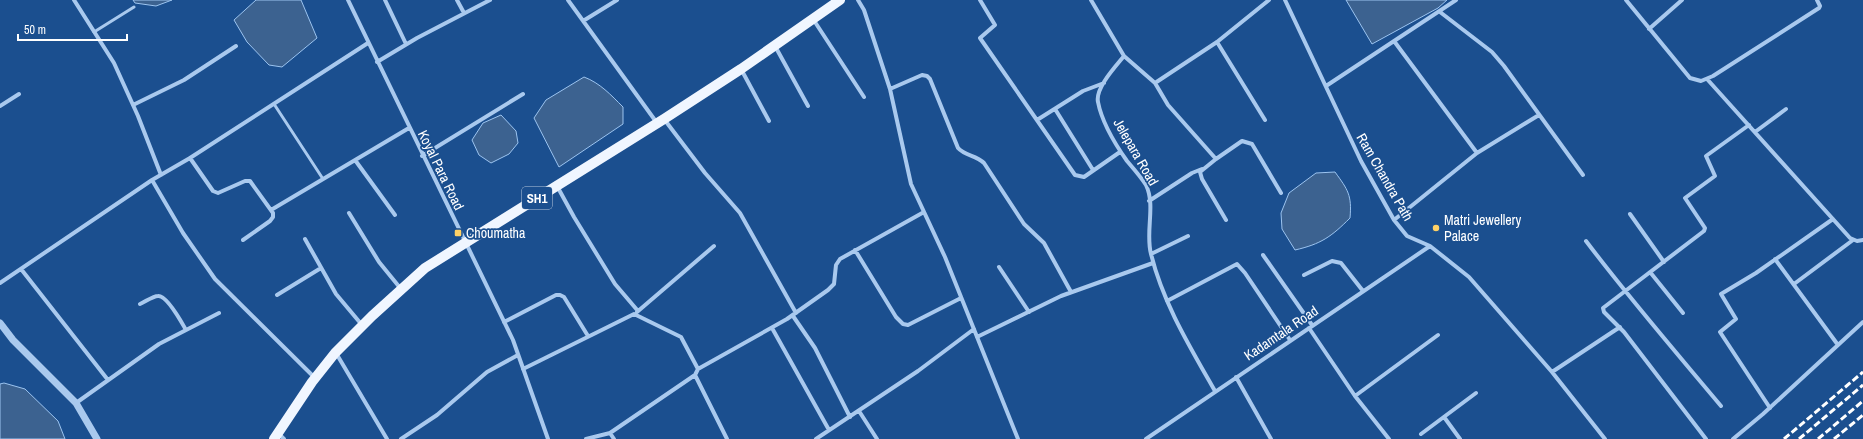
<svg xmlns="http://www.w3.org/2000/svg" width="1863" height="439" viewBox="0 0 1863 439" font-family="'Archivo Narrow',sans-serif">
<rect width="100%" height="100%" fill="#1b4f8f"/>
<!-- water -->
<path fill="#3c6290" stroke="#9cc4f0" d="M133,0H172L156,6L135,3Z
M256,0H301L317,38L282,67L269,65L247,42L234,20Z
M1346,0H1447L1438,8L1372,44Z
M584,77C600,83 611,95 623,107V124L559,167L534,118L546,100Z
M501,115L516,131L518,143L509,154L491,163L479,155L472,140L483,123Z
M1335,172C1348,190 1352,195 1350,218C1331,237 1321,244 1295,250L1282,229L1281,213L1289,193L1316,173Z
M4,383L25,389L58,421L65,439H0V384Z"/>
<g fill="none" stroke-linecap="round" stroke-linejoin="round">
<!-- service -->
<path stroke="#a9c9ee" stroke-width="3" d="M94,32L134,7
M274,104L323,179"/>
<!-- minor -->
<path stroke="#a9c9ee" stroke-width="4" d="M74,0L114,63L138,116L161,175
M348,0L513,340L548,439
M385,0L406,44
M457,0L464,13
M568,0L657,123
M858,0L864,10L890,89L911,184L945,257L1018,439
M980,0L995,25L980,38L1075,175L1084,177L1120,152
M1091,0L1124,56C1116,66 1095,88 1098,102C1102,123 1115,144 1127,161C1133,168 1141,177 1146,185C1156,206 1145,232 1151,254C1163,303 1190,347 1215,391
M1285,0L1361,161L1394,220L1407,236L1430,246L1469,277L1552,372L1605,439
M1626,0L1690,78L1701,81L1713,76L1819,8L1820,6L1817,0
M1440,12L1492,52L1504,66L1583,175
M813,19L864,97
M583,21L617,0
M1649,29L1682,0
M1394,41L1477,153
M1217,42L1265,120
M775,46L808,106
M1124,56L1155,83L1168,105L1216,159
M377,62L417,38L490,0
M741,69L769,121
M1707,79L1850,238L1857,241L1863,240
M1155,83L1217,42L1269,0
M1326,86L1456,0
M890,89L922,75L927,76L930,79L958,148C965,156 976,155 984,163L1024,224L1044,243L1071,292
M133,105L184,80L236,46
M0,106L19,94
M1055,109L1093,170
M664,119L705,173L740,213L796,313
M1037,120L1083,91L1104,83
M1755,132L1786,109
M422,156L523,94
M190,158L213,191L218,193L245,181H250L273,213V217L270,221L243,240
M355,160L395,215
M152,180L183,233L215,279L315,378
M557,186L574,217L615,284L638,311
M1149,201L1192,173L1202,169
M271,210L409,128
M349,213L379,262L401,289
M1630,214L1664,262
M1226,220L1202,179L1200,172L1216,159L1242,141L1252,144L1281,193
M1394,220L1477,153L1539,115
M305,239L336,294L362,325
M1586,241C1629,298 1675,351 1721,406
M855,250L896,317L903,324L908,325L961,298
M1151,254L1188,236
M1263,255L1312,325
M1775,259L1838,345
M999,267L1029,312
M21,269L108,380
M1650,272L1683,313
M1304,275L1332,261L1341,263L1363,291
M0,283L152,180L190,158L368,43
M1794,284L1853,240
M277,295L321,268
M1167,301L1237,264L1245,273L1290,340
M140,304C145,302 153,296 158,296C167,295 182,323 186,330
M637,312L714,246
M793,316L815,348L850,417
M504,322L556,295H560L564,297L588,336
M772,328L829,430
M1309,328L1355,396L1389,439
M977,337L1061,296L1153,263
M336,353L387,439
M523,369L634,314L681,337L698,369
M1552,372L1620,327
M695,375L727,439
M1236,377L1271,439
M1355,396L1438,335
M76,403L159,344L219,313
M1770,408L1720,332L1736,319L1721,294L1756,273L1833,219
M859,411L877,439
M1444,417L1460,439
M278,433L284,439
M610,433L614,439
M1421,434L1476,393
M401,439L437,415L487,372L518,355
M586,439L610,433L695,375L698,369L787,319L828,290L834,284L836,265L840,259L924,212
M816,439L918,371L974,329
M1146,439L1430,246
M1706,439L1624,332L1604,312L1603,308L1704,231L1705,228L1685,198L1715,176L1706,156L1749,125
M1733,439L1763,414L1863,322"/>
<!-- tertiary -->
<path stroke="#a9c9ee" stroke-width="7" d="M0,323L13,340L76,403L97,439"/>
<!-- primary -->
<path stroke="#f0f6ff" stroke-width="10" d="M274,439L312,382L335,353L372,316L425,268L664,119L741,69L840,0"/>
<!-- rail -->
<path stroke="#fff" stroke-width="3" stroke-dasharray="7 3" stroke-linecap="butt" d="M1784,439L1863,372
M1799,439L1863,385
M1818,439L1863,401
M1834,439L1863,415"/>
</g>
<!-- markers -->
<g fill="#ffd166" stroke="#1b4f8f" stroke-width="1.5">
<circle cx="1436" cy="228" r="4"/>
<rect x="454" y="229" width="8" height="8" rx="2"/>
</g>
<g text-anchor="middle" stroke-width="3.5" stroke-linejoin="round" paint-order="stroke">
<!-- shield labels -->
<rect fill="#1b4f8f" stroke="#bbcadd" stroke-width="1" x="522" y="187" width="30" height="22" rx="3"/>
<g font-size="13" font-weight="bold" fill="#fff">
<text x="537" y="203">SH1</text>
</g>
<!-- street labels -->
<g font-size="14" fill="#fff" stroke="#1b4f8f">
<text transform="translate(1136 152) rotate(60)" y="5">Jelepara Road</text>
<text transform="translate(441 170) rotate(64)" y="5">Koyal Para Road</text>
<text transform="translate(1385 177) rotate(60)" y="5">Ram Chandra Path</text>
<text transform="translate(1281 333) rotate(-34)" y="5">Kadamtala Road</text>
</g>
<!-- poi labels -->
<g font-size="14" fill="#fff" stroke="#1b4f8f" text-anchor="start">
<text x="1444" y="225">Matri Jewellery<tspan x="1444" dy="16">Palace</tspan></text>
<text x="466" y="238">Choumatha</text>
</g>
</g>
<!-- scale -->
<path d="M18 34v6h109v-6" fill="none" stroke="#ffffff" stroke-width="2"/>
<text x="24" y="34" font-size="12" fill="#ffffff" stroke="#1b4f8f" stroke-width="3" paint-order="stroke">50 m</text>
</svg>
